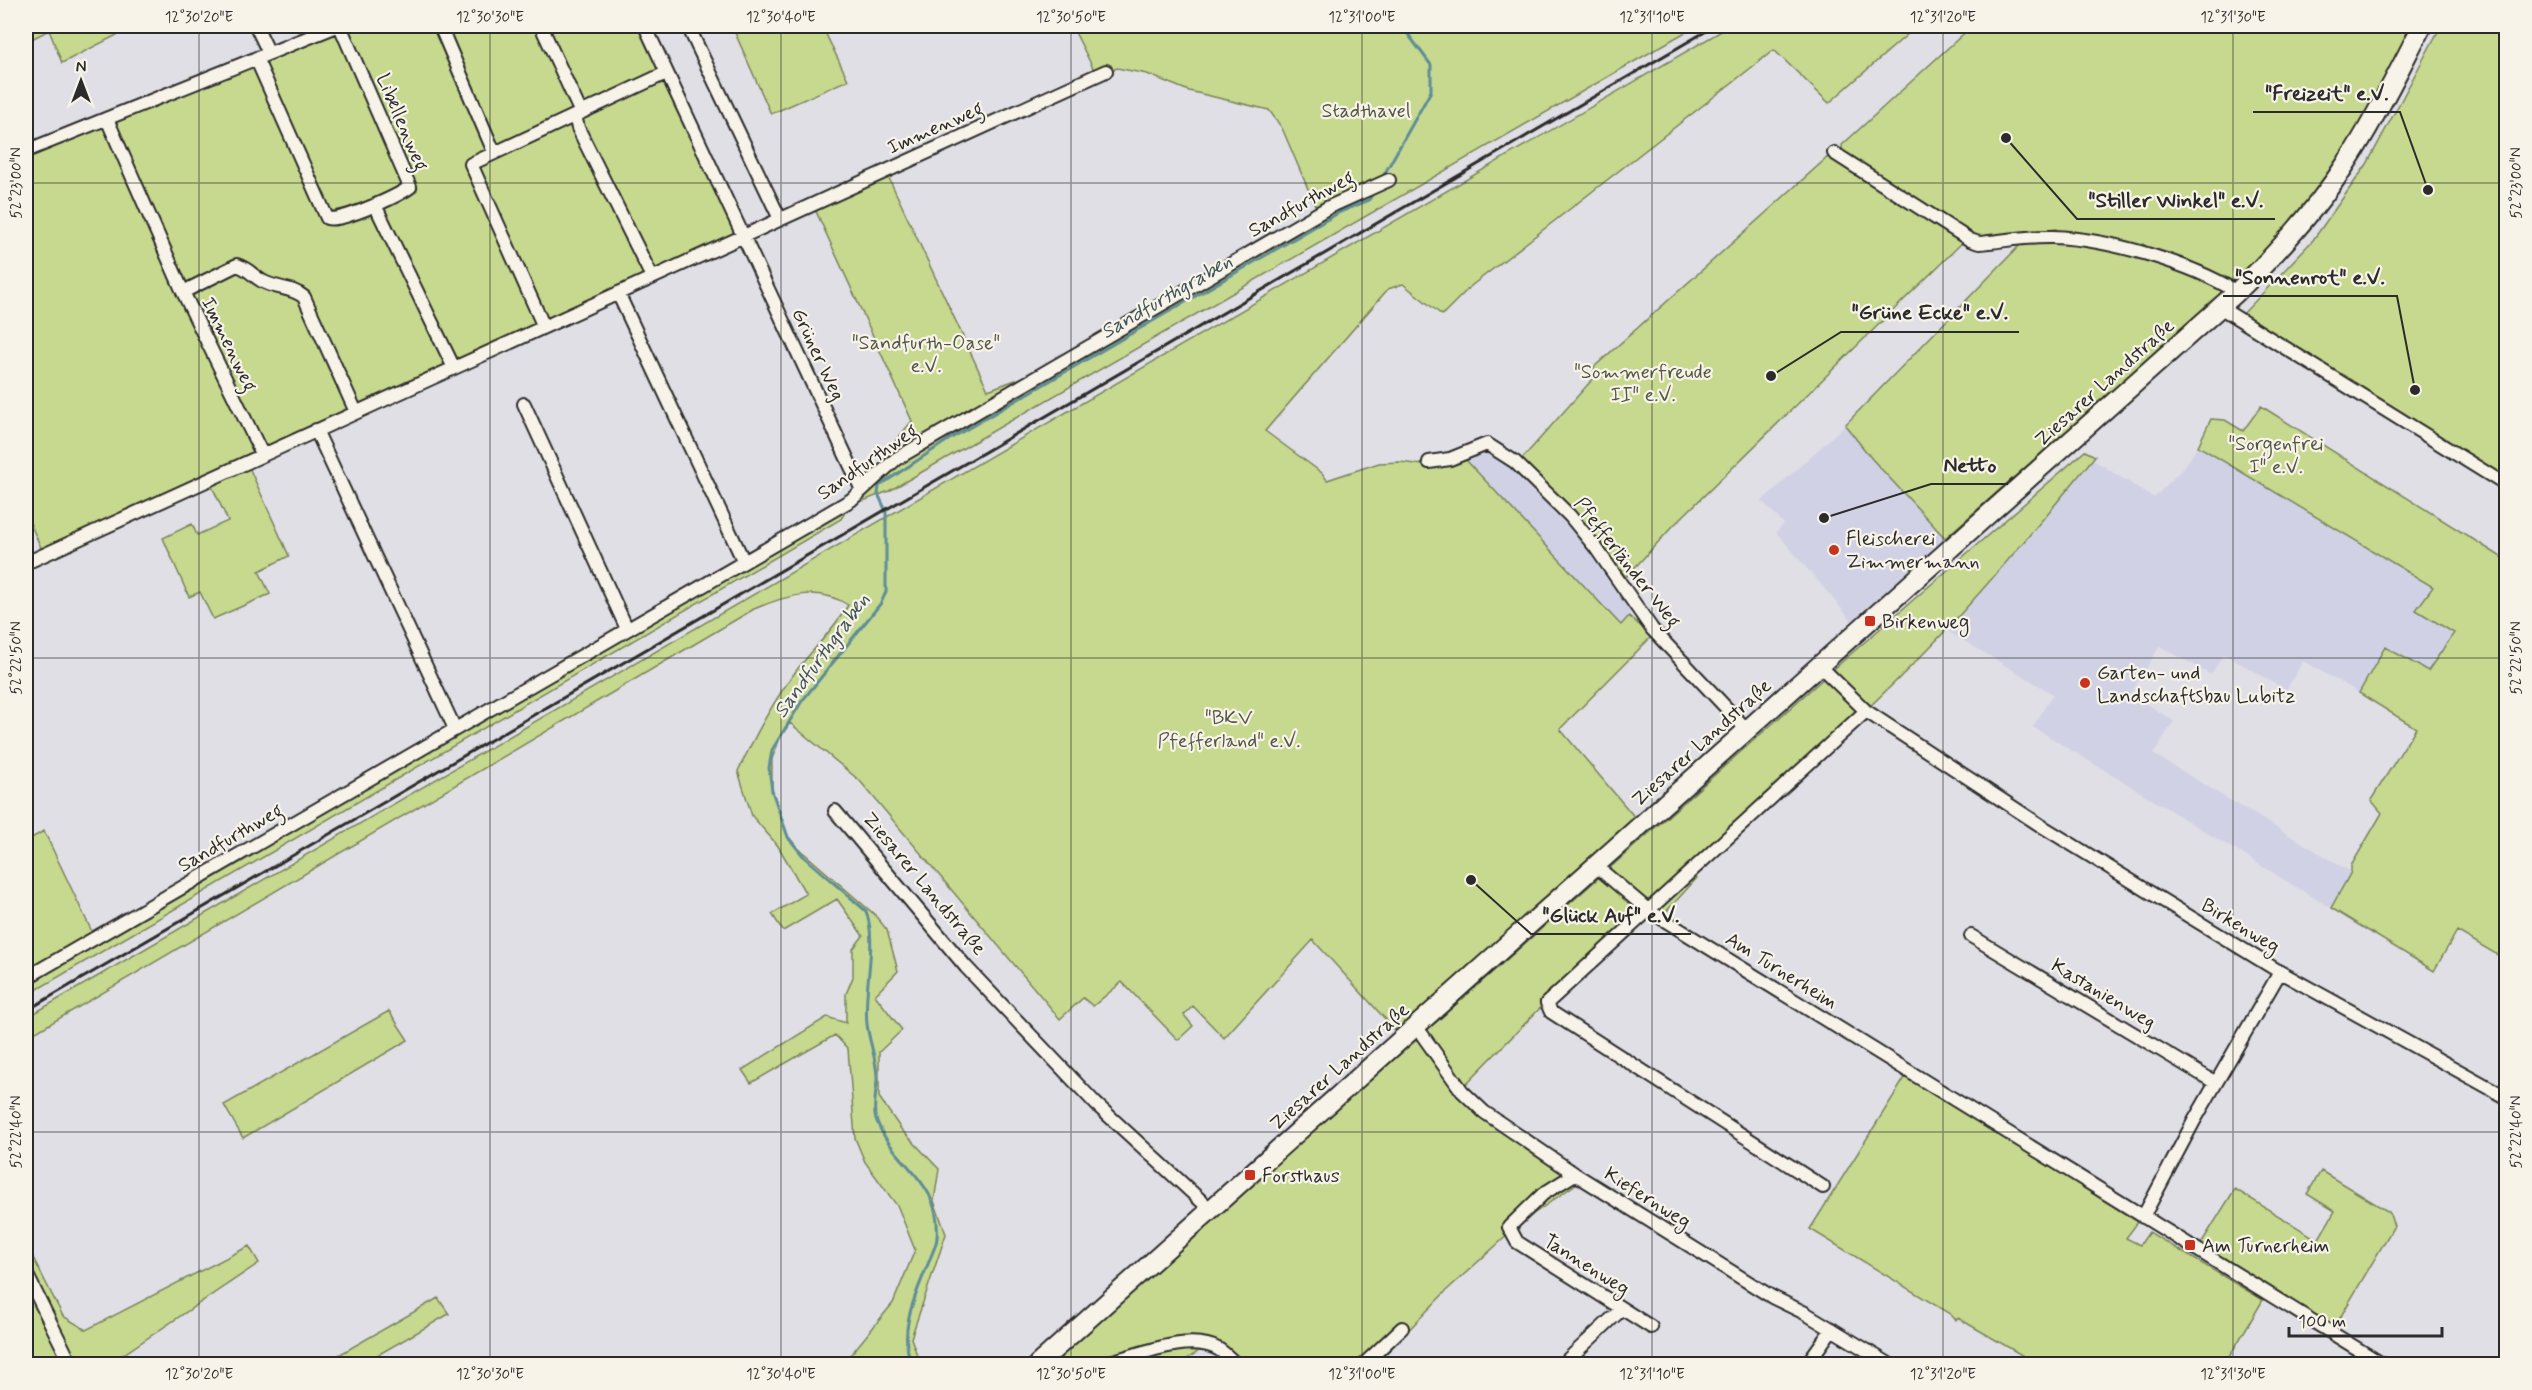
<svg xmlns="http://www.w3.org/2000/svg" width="2532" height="1390" viewBox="0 0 2532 1390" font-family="Mynerve,sans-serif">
<rect width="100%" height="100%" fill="#e0dfe6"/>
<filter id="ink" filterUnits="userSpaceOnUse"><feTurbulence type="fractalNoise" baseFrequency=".0167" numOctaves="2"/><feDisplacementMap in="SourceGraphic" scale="12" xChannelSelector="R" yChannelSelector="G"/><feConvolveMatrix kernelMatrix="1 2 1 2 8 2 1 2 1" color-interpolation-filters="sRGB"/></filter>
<g filter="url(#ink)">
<!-- built -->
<path fill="#d0d1e4" d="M1845,425L1872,459L1945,538L1852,621L1776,532L1784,524L1762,501Z
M2198,446L2433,588L2454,633L2428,671L2385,647L2359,693L2303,661L2286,690L2224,654L2211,675L2160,646L2130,694L2174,721L2153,754L2351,872L2331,908L2033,727L2053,694L1946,630L2045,517L2092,459L2154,498L2185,466Z
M1488,450L1496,451L1534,486L1583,538L1631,604L1629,616L1621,625L1466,460Z"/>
<!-- green -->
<path fill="#c7d98e" stroke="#79825c" stroke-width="1.5" d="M26,26H112L117,35L62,63L49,30L26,42Z
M346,26H642L736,234L42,550L26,514V156Z
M732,26H822L848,80L771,114Z
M1072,26H1696L889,491L863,501L867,489L894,464L1320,217L1282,128L1269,110L1189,91L1147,74L1117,68L1097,76Z
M1730,26H1917L1829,103L1774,50L1471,286L1442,315L1403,284L1388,289L1265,431L1322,473L1327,480L1379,463L1400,462L1431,466L1466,460L1618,622L1621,625L1629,616L1652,636L1560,729L1637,820L1398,1033L1313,940L1224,1038L1193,1006L1184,1015L1193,1026L1178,1040L1122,982L1093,1006L1083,998L1060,1019L860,781L790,723L780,738L772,759V790L789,840L875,915L887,930L898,971L875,995L902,1030L879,1052V1097L901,1129L939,1169L934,1201L946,1234L911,1338L920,1364H839L853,1352L893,1303L915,1250L898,1207L865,1162L855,1138L848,1049L835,1035L751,1083L742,1070L827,1017L846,1023V994L853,977V949L863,936L837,899L783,931L772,914L806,894L778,846L752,816L738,771C756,734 774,699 799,667C816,646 834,629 848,605C818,585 785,596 754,609L26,1038V1018Z
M1972,26H2413C2389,71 2367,119 2338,162C2308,206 2271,245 2235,284L2145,251L2146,246L2143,244L2138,249L2058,232L2056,229L1977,239L1843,156L1842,145Z
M2441,26H2506V481L2241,316L2313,240L2367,164Z
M1829,156L1964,241L1673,526L1626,577L1563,499L1521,460L1599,372L1593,368Z
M887,174L988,390L1035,373L890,460L886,452L912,421L814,207Z
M2069,241L2132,254L2137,259C2166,258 2200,278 2226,291L1945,538L1872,459L1845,425L2021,244Z
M2261,406L2506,560V960L2457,931L2434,971L2331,908L2351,872V866L2382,813L2371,800L2416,728L2359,693L2385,647L2428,671L2454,633L2416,610L2433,587L2198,446L2211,419L2225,420L2243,431Z
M2085,451L2095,456C2047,515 1998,573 1947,629C1867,715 1776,790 1690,869L1697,878L1665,913L1651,904L1548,1000L1464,1086L1532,1149L1576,1184L1522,1222L1448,1289L1376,1364H1246L1228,1350L1199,1351L1180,1364H1051L1852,653Z
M248,465L289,556L259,571L270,594L213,619L200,592L189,597L163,538L192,524L197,535L228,521L210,482Z
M847,509L841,519L26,996V983Z
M44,831L93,934L26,973V841Z
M389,1011L408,1040L243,1138L224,1105Z
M1906,1076L2138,1222L2126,1238L2140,1245L2149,1232L2263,1300L2225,1364H2037L1958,1318L1956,1320L1950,1314L1810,1229Z
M2321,1171L2389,1212L2394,1226L2334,1328L2200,1245L2235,1189L2318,1240L2335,1211L2307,1194Z
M26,1244L63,1316L86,1330L249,1246L259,1263L109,1364H26Z
M438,1298L449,1314L362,1364H323Z"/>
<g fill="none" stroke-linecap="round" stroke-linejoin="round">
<!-- stream -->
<path stroke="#5f8d98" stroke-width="3" d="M1381,180L1431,91V65L1402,26
M912,1364C897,1332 916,1294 928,1264C931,1255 936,1247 937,1238C942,1178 893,1166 876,1119C872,1108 877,1090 877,1078C877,1060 869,1042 867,1024C863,988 878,944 866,911L804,857L788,837L772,791L769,768L772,750L802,701L881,603L886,592V511L878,494L879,486L948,440L1340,212L1369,200L1373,193"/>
<defs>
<path id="minor" d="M256,26L269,53
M440,26L494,152
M541,26L581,113
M645,26L861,488
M688,26L780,219
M256,58L327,218C340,223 398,196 410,187L340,26
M575,116L578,128L652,277
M107,119L183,292L262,454
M26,151L337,26
M1834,153L1970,240L1979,243C2003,241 2029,236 2053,237C2109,239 2190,263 2237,292
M375,205L454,368
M183,292L237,265C249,269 252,275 262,281C276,289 292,287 304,297L356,412
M618,293L743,560
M2221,308L2506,485
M544,327L471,164L666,73
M524,404L627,629
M316,430L455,729
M1429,462L1450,459L1487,444L1515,462L1570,516L1596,548L1652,629L1748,731
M26,563L1106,71
M1820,666L1866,711L2040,825L2280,972L2506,1097
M835,811L966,967L1096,1104L1211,1210
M1596,866L1648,910L2382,1364
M1971,936L2216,1083
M26,978L851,500L896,459L1329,207L1389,180
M1416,1026L1462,1091L1484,1112L1575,1174L1772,1297L1805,1313L1889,1364
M1575,1174L1543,1194L1509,1227L1517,1242L1651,1327
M1823,1187L1551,1012L1547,1003L1866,711
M2143,1217L2194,1121L2280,972
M26,1273L71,1364
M1102,1364C1134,1357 1188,1332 1218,1349C1225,1353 1231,1360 1236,1364
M1364,1364L1402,1328
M1563,1364L1622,1309
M1807,1364L1832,1329"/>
<path id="secondary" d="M1038,1364L2237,292C2279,251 2318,208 2349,159C2377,116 2399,70 2422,26"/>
</defs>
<!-- minor casing -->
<use href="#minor" stroke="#2b2b2b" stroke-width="16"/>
<!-- secondary casing -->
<use href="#secondary" stroke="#2b2b2b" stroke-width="22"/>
<!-- minor -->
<use href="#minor" stroke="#f7f3e8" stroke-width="12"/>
<!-- secondary -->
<use href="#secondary" stroke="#f7f3e8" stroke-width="18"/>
<!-- rail -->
<path stroke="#2b2b2b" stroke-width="3" d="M26,1011L1715,26"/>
</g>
</g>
<!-- ticks -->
<path fill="none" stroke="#2b2b2b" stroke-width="1.5" stroke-opacity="0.45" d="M199,26V1364M490,26V1364M781,26V1364M1071,26V1364M1362,26V1364M1652,26V1364M1943,26V1364M2233,26V1364M26,183H2506M26,658H2506M26,1132H2506"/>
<!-- markers -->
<g fill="#c8321e" stroke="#f7f3e8" stroke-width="2">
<circle cx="1834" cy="550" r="6"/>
<rect x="1864" y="615" width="12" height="12" rx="3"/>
<circle cx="2085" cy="683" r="6"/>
<rect x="1244" y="1169" width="12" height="12" rx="3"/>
<rect x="2184" y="1239" width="12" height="12" rx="3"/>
</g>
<g text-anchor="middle" stroke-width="4.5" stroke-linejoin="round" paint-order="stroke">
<!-- park labels -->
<g font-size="20" fill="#525644" stroke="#f7f3e8">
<text x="1366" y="117">Stadthavel</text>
<text x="926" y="349">"Sandfurth-Oase"<tspan x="926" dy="23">e.V.</tspan></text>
<text x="1643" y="378">"Sommerfreude<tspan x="1643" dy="23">II" e.V.</tspan></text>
<text x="2276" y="450">"Sorgenfrei<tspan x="2276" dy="23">I" e.V.</tspan></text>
<text x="1229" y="724">"BKV<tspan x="1229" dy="23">Pfefferland" e.V.</tspan></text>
</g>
<!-- street labels -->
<g font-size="20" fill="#2b2b2b" stroke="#f7f3e8">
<text transform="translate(403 122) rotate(67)" y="7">Libellenweg</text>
<text transform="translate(935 127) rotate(-24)" y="7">Immenweg</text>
<text transform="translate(1301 203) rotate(-29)" y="7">Sandfurthweg</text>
<text transform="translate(230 344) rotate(64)" y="7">Immenweg</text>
<text transform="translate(819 354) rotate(65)" y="7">Grüner Weg</text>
<text transform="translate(2104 382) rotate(-42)" y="7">Ziesarer Landstraße</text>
<text transform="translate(867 461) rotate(-35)" y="7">Sandfurthweg</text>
<text transform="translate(1628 562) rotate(52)" y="7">Pfefferländer Weg</text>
<text transform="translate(1701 742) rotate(-42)" y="7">Ziesarer Landstraße</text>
<text transform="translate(230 837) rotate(-30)" y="7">Sandfurthweg</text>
<text transform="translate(925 883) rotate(50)" y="7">Ziesarer Landstraße</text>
<text transform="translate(2241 925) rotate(31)" y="7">Birkenweg</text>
<text transform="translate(1782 970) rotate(32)" y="7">Am Turnerheim</text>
<text transform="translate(2104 993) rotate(31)" y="7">Kastanienweg</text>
<text transform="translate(1339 1066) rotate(-42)" y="7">Ziesarer Landstraße</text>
<text transform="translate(1648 1197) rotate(32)" y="7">Kiefernweg</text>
<text transform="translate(1587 1264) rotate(32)" y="7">Tannenweg</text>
</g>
<!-- poi labels -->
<g font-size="20" fill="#2b2b2b" stroke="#f7f3e8" text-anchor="start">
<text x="1846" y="545">Fleischerei<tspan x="1846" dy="23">Zimmermann</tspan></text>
<text x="1882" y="628">Birkenweg</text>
<text x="2097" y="679">Garten- und<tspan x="2097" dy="23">Landschaftsbau Lubitz</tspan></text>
<text x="1262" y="1182">Forsthaus</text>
<text x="2202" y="1252">Am Turnerheim</text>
</g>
<!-- water labels -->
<g font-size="21" font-style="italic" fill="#415458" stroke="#f7f3e8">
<text transform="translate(1166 296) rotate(-30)" y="7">Sandfurthgraben</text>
<text transform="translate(821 655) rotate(-54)" y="7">Sandfurthgraben</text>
</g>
</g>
<!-- callouts -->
<path fill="none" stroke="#2b2b2b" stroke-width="2" d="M2428 190L2400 112H2253M2006 138L2077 219H2275M2415 390L2397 296H2223M1771 376L1841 332H2019M1824 518L1931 484H2008M1471 880L1531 934H1691"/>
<g fill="#2b2b2b" stroke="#f7f3e8" stroke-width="2">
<circle cx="2428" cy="190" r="6"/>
<circle cx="2006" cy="138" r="6"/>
<circle cx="2415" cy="390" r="6"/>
<circle cx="1771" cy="376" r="6"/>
<circle cx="1824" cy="518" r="6"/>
<circle cx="1471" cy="880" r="6"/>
</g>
<g font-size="21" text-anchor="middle" font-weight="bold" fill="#2b2b2b" stroke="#f7f3e8" stroke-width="4.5" stroke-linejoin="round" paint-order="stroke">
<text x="2327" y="100">"Freizeit" e.V.</text>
<text x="2176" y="207">"Stiller Winkel" e.V.</text>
<text x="2310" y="284">"Sonnenrot" e.V.</text>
<text x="1930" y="319">"Grüne Ecke" e.V.</text>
<text x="1970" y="472">Netto</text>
<text x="1611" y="922">"Glück Auf" e.V.</text>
</g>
<!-- margin -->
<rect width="2532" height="1390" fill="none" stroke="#f7f3e8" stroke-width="66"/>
<!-- north arrow -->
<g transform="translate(81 81)" stroke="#f7f3e8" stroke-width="4.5" paint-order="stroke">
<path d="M0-4.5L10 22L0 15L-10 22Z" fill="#2b2b2b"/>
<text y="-9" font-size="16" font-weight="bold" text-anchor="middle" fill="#2b2b2b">N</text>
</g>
<!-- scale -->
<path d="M2289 1327v9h153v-9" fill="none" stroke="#2b2b2b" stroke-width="3"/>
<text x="2298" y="1327" font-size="18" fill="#2b2b2b" stroke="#f7f3e8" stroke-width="4.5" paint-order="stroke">100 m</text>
<rect x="33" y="33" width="2466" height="1324" fill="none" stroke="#2b2b2b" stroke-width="2"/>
<g font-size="15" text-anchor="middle" fill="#2b2b2b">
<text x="199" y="22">12°30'20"E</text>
<text x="490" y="22">12°30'30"E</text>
<text x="781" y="22">12°30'40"E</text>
<text x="1071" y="22">12°30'50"E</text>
<text x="1362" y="22">12°31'00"E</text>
<text x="1652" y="22">12°31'10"E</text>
<text x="1943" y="22">12°31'20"E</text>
<text x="2233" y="22">12°31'30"E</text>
<text transform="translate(16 183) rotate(-90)" y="5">52°23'00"N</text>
<text transform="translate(2516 183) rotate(-90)" y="5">52°23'00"N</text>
<text transform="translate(16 658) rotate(-90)" y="5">52°22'50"N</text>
<text transform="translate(2516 658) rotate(-90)" y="5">52°22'50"N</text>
<text transform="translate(16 1132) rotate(-90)" y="5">52°22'40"N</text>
<text transform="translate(2516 1132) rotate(-90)" y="5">52°22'40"N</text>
<text x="199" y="1379">12°30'20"E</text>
<text x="490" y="1379">12°30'30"E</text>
<text x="781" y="1379">12°30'40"E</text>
<text x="1071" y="1379">12°30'50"E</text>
<text x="1362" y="1379">12°31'00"E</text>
<text x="1652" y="1379">12°31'10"E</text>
<text x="1943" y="1379">12°31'20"E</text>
<text x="2233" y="1379">12°31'30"E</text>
</g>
</svg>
